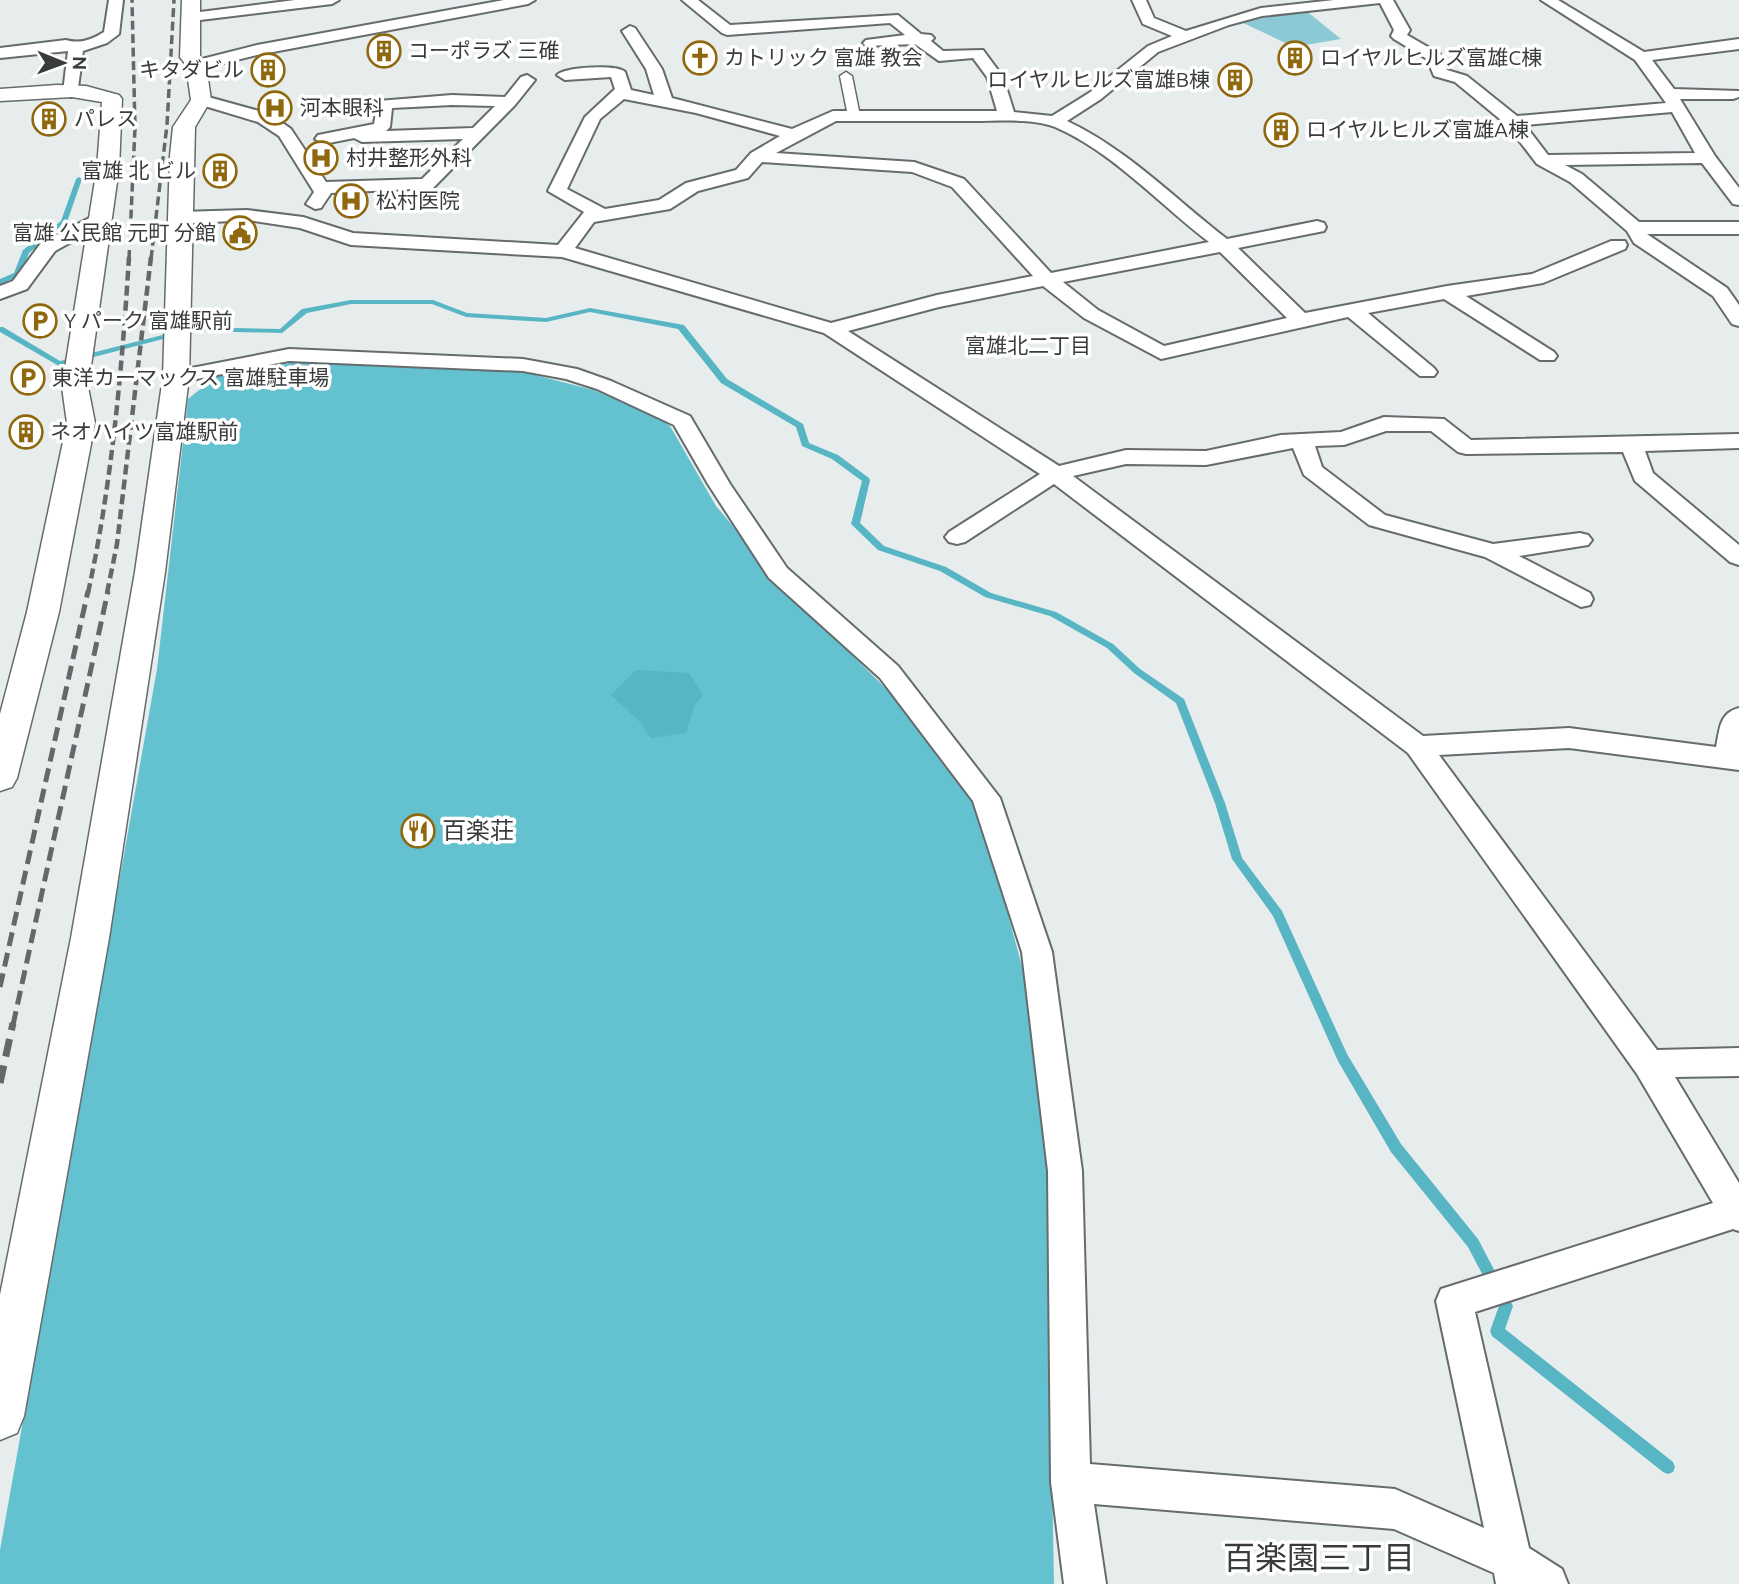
<svg xmlns="http://www.w3.org/2000/svg" width="1739" height="1584" viewBox="0 0 1739 1584" font-family="Ubuntu,'Noto Sans JP',sans-serif">
<rect width="100%" height="100%" fill="#e7eced"/>
<!-- green -->
<path fill="#8bcad5" d="M1305,10L1341,39L1294,47L1241,22Z"/>
<!-- forest -->
<path fill="#64c2d0" d="M302,361L520,371L593,390L655,413L670,426L716,506L790,594L922,724L967,784L987,837L1034,1011L1046,1143L1054,1584H0V1550L157,669L188,399L218,375Z"/>
<!-- water -->
<path fill="#57b5c4" d="M636,670L689,673L703,695L694,706L686,733L651,738L640,722L611,695Z"/>
<g fill="none" stroke-linecap="round" stroke-linejoin="round">
<!-- stream -->
<path fill="#57b5c4" fill-rule="evenodd" d="M79,177L82,179L67,222L29,253L20,276L0,284V279L14,273L23,250L61,221L76,179Z
M351,300H433L467,313L546,318L590,308L684,325L727,379L803,424L809,443L838,455L869,478L870,480L860,523L884,546L946,567L991,593L1056,612L1113,644L1140,669L1184,699L1225,803L1242,858L1282,911L1347,1054L1401,1144L1478,1239L1513,1306L1505,1329L1673,1462L1675,1467L1673,1472L1668,1474L1663,1472L1492,1336L1490,1331L1499,1306L1468,1247L1391,1152L1338,1061L1273,916L1232,859L1215,803L1176,703L1134,673L1107,648L1050,616L985,597L940,571L878,550L851,524L862,481L832,459L802,446L796,427L721,383L678,329L590,312L546,322L466,317L432,304H351L307,313L282,333L194,331L59,366L0,332V327H3L60,361L194,327L280,329L302,309Z"/>
<defs>
<path id="pedestrian" d="M846,72L852,76L860,116L854,120L848,116L840,76Z"/>
<path id="minor" d="M109,0H123L119,34L107,43L83,51L77,95L71,97L63,92L68,51L0,58V48L66,40C79,44 92,40 104,32Z
M295,0H339L332,4L192,21L185,17L192,13Z
M504,0H535L528,4L257,55L196,70L188,65L190,62L257,45Z
M682,0H698L730,25L898,15L921,34L931,35L934,38L931,41L943,51L983,50L1003,77L1014,112L1052,116L1089,93L1148,46L1172,36L1143,24L1132,0H1146L1154,18L1186,31L1261,8L1334,0H1393L1410,30L1407,35L1440,54L1447,70L1467,76L1517,116L1666,103L1635,60L1541,0H1558L1644,52L1739,39V49L1652,60L1674,89L1739,91V97L1733,99H1680L1715,156L1739,188V205L1733,204L1702,163L1565,165L1582,174L1639,222H1739V234H1647L1727,288L1739,305V326L1732,324L1713,296L1634,243L1627,231L1570,182L1537,164L1507,125L1455,82L1434,76L1427,59L1394,39L1391,36L1394,30L1380,3L1262,16L1229,25L1158,52L1101,99L1067,121C1127,149 1175,199 1227,239L1317,221L1324,223L1326,227L1324,231L1238,248L1305,313L1447,286L1532,274L1611,241H1625L1627,245L1625,249L1543,283L1466,296L1554,352L1557,356L1554,360H1540L1444,299L1368,313L1434,368L1437,372L1434,376H1420L1348,317L1161,359L1084,318L1043,286L939,307L848,331L1059,466L1126,450L1206,451L1281,435L1341,432L1384,417L1444,419L1471,440L1739,434V448L1645,451L1653,473L1739,545V565L1730,562L1635,481L1623,452L1466,454L1458,452L1431,431H1386L1344,445L1315,446L1322,467L1385,515L1493,544L1580,533L1588,535L1592,540L1588,545L1519,556L1590,593L1593,599L1590,605L1581,607L1485,557L1369,525L1304,475L1293,448L1206,465L1126,464L1073,476L1423,736L1569,728L1716,747C1720,729 1719,713 1739,708V770L1569,748L1439,755L1657,1050L1739,1048V1076L1675,1077L1739,1183V1231L1733,1229L1475,1312L1529,1548L1562,1569L1568,1584H1496L1494,1573L1394,1529L1094,1504L1106,1584H1064L1051,1482L1048,1171L1022,952L973,801L880,678L769,578L708,484L674,425L597,389L566,379L523,371L289,361L176,383L169,381L165,377L169,373L176,371L289,349L523,359L577,369L611,381L690,416L730,484L787,568L898,666L1000,798L1052,952L1082,1171L1090,1464L1395,1489L1484,1528L1436,1301L1441,1289L1713,1203L1637,1074L1408,753L1054,484L965,542L957,544L949,542L945,537L949,532L1040,474L824,333L562,257L351,245L300,228L247,220L180,224L171,218L180,212L247,210L303,217L353,233L558,245L584,212L548,191L585,117L615,89L611,77L565,80L557,75C565,67 617,64 625,72L631,90L654,95L646,69L622,31L630,26L635,28L662,69L672,98L792,129L833,111H997L987,77L973,58L939,61L915,44L866,46L863,43L866,40L905,35L890,23L727,35L722,33ZM624,99L696,113L780,136L751,153L736,170L686,183L659,200L605,209L567,189L600,119ZM1672,112L1695,153L1548,155L1525,125ZM836,121C882,121 929,121 975,121C999,121 1032,118 1055,127C1113,152 1159,204 1209,242L1051,273L964,179L914,162L776,153ZM762,162L912,172L952,187L1033,276L937,295L831,323L575,248L594,222L670,209L698,191L748,178ZM1220,252L1287,318L1164,346L1098,310L1063,282Z
M527,75L535,80L515,105L433,188L331,193L321,208L315,209L306,204L314,192L279,136L258,122L195,103L193,100L201,95L270,114L291,129L326,182L422,179L463,139L362,142L354,138L324,144L315,139L318,135L374,124L378,101L452,95L505,97L521,77ZM452,105L495,106L473,128L386,131L390,127L392,108Z
M101,212L110,218L107,222L55,251L27,289L0,299V286L13,281L41,243Z"/>
<path id="tertiary" d="M182,0H200V57L206,65L211,100L195,127L189,377L165,572L109,938L24,1416L17,1433L0,1440V1295L71,938L135,572L163,377L170,156L173,127L191,100L186,65L180,57Z
M57,85L86,86L119,95L122,99L119,168L88,387L95,423L59,612L17,778L12,787L0,791V714L27,612L67,423L62,387L97,168L102,102L72,97L0,101V89Z"/>
</defs>
<!-- pedestrian casing -->
<use href="#pedestrian" stroke="#666b6c" stroke-width="3"/>
<!-- minor casing -->
<use href="#minor" stroke="#666b6c" stroke-width="4"/>
<!-- tertiary casing -->
<use href="#tertiary" stroke="#666b6c" stroke-width="3"/>
<!-- pedestrian -->
<use href="#pedestrian" fill="#fff" fill-rule="evenodd"/>
<!-- minor -->
<use href="#minor" fill="#fff" fill-rule="evenodd"/>
<!-- tertiary -->
<use href="#tertiary" fill="#fff" fill-rule="evenodd"/>
<!-- rail-far3 -->
<path stroke="#656869" stroke-width="3.5" stroke-dasharray="9 4.5" stroke-linecap="butt" d="M129,259L135,128L132,0
M151,259L167,125L174,0"/>
<!-- rail-far2 -->
<path stroke="#656869" stroke-width="4.5" stroke-dasharray="10 5" stroke-linecap="butt" d="M88,593C112,483 122,369 129,257
M107,593L117,544L151,257"/>
<!-- rail-far1 -->
<path stroke="#656869" stroke-width="5" stroke-dasharray="14 7" stroke-linecap="butt" d="M0,987L88,591
M13,1025L108,591"/>
<!-- rail -->
<path stroke="#656869" stroke-width="7" stroke-dasharray="18 9" stroke-linecap="butt" d="M0,1083L13,1023"/>
</g>
<!-- icons -->
<defs>
<symbol id="building-ring" viewBox="-11 -11 22 22"><circle r="9.5" fill="#fff" stroke="#8f670d" stroke-width="1.5"/><path d="M-4-6H4V6H1V3H-1V6H-4ZM-2.5-4.3h1.7v1.8h-1.7ZM.8-4.3h1.7v1.8H.8ZM-2.5-1h1.7V.8h-1.7ZM.8-1h1.7V.8H.8Z" fill="#8f670d"/></symbol>
<symbol id="church-ring" viewBox="-11 -11 22 22"><circle r="9.5" fill="#fff" stroke="#8f670d" stroke-width="1.5"/><path d="M-1.2-6h2.4v3.5h3.3v2.4h-3.3V6h-2.4V-.1h-3.3v-2.4h3.3Z" fill="#8f670d"/></symbol>
<symbol id="hospital-ring" viewBox="-11 -11 22 22"><circle r="9.5" fill="#fff" stroke="#8f670d" stroke-width="1.5"/><path d="M-5-5h3v3.5h4V-5h3V5h-3V1.5h-4V5h-3Z" fill="#8f670d"/></symbol>
<symbol id="civic-ring" viewBox="-11 -11 22 22"><circle r="9.5" fill="#fff" stroke="#8f670d" stroke-width="1.5"/><path d="M-.6-6.5H3V-4.5H.6V-3L4-1V1h2V6H-6V1h2V-1L-.6-3ZM-1.2 2.5V6h2.4V2.5Z" fill="#8f670d"/></symbol>
<symbol id="parking-ring" viewBox="-11 -11 22 22"><circle r="9.5" fill="#fff" stroke="#8f670d" stroke-width="1.5"/><path d="M-3.5-5.5H1a3.5 3.5 0 0 1 0 7H-1V5.5H-3.5ZM-1-3.4V-.6H.8a1.4 1.4 0 0 0 0-2.8Z" fill="#8f670d"/></symbol>
<symbol id="restaurant-ring" viewBox="-11 -11 22 22"><circle r="9.5" fill="#fff" stroke="#8f670d" stroke-width="1.5"/><path d="M-5-6h1v4h1v-4h1v4h1v-4h1v5L-1.5 .5V6h-2V.5L-5-1ZM5-6V6H3V1.5H1.5Q1.5-4 5-6Z" fill="#8f670d"/></symbol>
</defs>
<g fill-rule="evenodd">
<use href="#building-ring" x="365" y="32" width="38" height="38"/>
<use href="#church-ring" x="681" y="39" width="38" height="38"/>
<use href="#building-ring" x="1276" y="39" width="38" height="38"/>
<use href="#building-ring" x="249" y="51" width="38" height="38"/>
<use href="#building-ring" x="1216" y="61" width="38" height="38"/>
<use href="#hospital-ring" x="256" y="89" width="38" height="38"/>
<use href="#building-ring" x="30" y="100" width="38" height="38"/>
<use href="#building-ring" x="1262" y="111" width="38" height="38"/>
<use href="#hospital-ring" x="302" y="139" width="38" height="38"/>
<use href="#building-ring" x="201" y="152" width="38" height="38"/>
<use href="#hospital-ring" x="332" y="182" width="38" height="38"/>
<use href="#civic-ring" x="221" y="214" width="38" height="38"/>
<use href="#parking-ring" x="21" y="302" width="38" height="38"/>
<use href="#parking-ring" x="9" y="359" width="38" height="38"/>
<use href="#building-ring" x="7" y="413" width="38" height="38"/>
<use href="#restaurant-ring" x="399" y="812" width="38" height="38"/>
</g>
<g text-anchor="middle" stroke-width="7" stroke-linejoin="round" paint-order="stroke">
<!-- far-poi labels -->
<g font-size="21" fill="#393b3c" stroke="#fff" text-anchor="start">
<text x="408" y="58">コーポラズ 三碓</text>
<text x="724" y="65">カトリック 富雄 教会</text>
<text x="1320" y="65">ロイヤルヒルズ富雄C棟</text>
<text x="244" y="77" text-anchor="end">キタダビル</text>
<text x="1210" y="87" text-anchor="end">ロイヤルヒルズ富雄B棟</text>
<text x="300" y="115">河本眼科</text>
<text x="74" y="126">パレス</text>
<text x="1306" y="137">ロイヤルヒルズ富雄A棟</text>
<text x="346" y="165">村井整形外科</text>
<text x="196" y="178" text-anchor="end">富雄 北 ビル</text>
<text x="376" y="208">松村医院</text>
<text x="216" y="240" text-anchor="end">富雄 公民館 元町 分館</text>
<text x="64" y="328">Y パーク 富雄駅前</text>
<text x="52" y="385">東洋カーマックス 富雄駐車場</text>
<text x="50" y="439">ネオハイツ富雄駅前</text>
</g>
<!-- far-neighbourhood labels -->
<g font-size="21" fill="#393b3c" stroke="#fff">
<text x="1028" y="353">富雄北二丁目</text>
</g>
<!-- poi labels -->
<g font-size="24" fill="#393b3c" stroke="#fff" text-anchor="start">
<text x="442" y="839">百楽荘</text>
</g>
<!-- near-neighbourhood labels -->
<g font-size="32" fill="#393b3c" stroke="#fff">
<text x="1319" y="1569">百楽園三丁目</text>
</g>
</g>
<!-- north arrow -->
<g transform="translate(63 63) rotate(91)" stroke="#ffffff" stroke-width="5" paint-order="stroke">
<path d="M0-5L12 26L0 18L-12 26Z" fill="#393b3c"/>
<text y="-10" font-size="19" font-weight="bold" text-anchor="middle" fill="#393b3c">N</text>
</g>
</svg>
